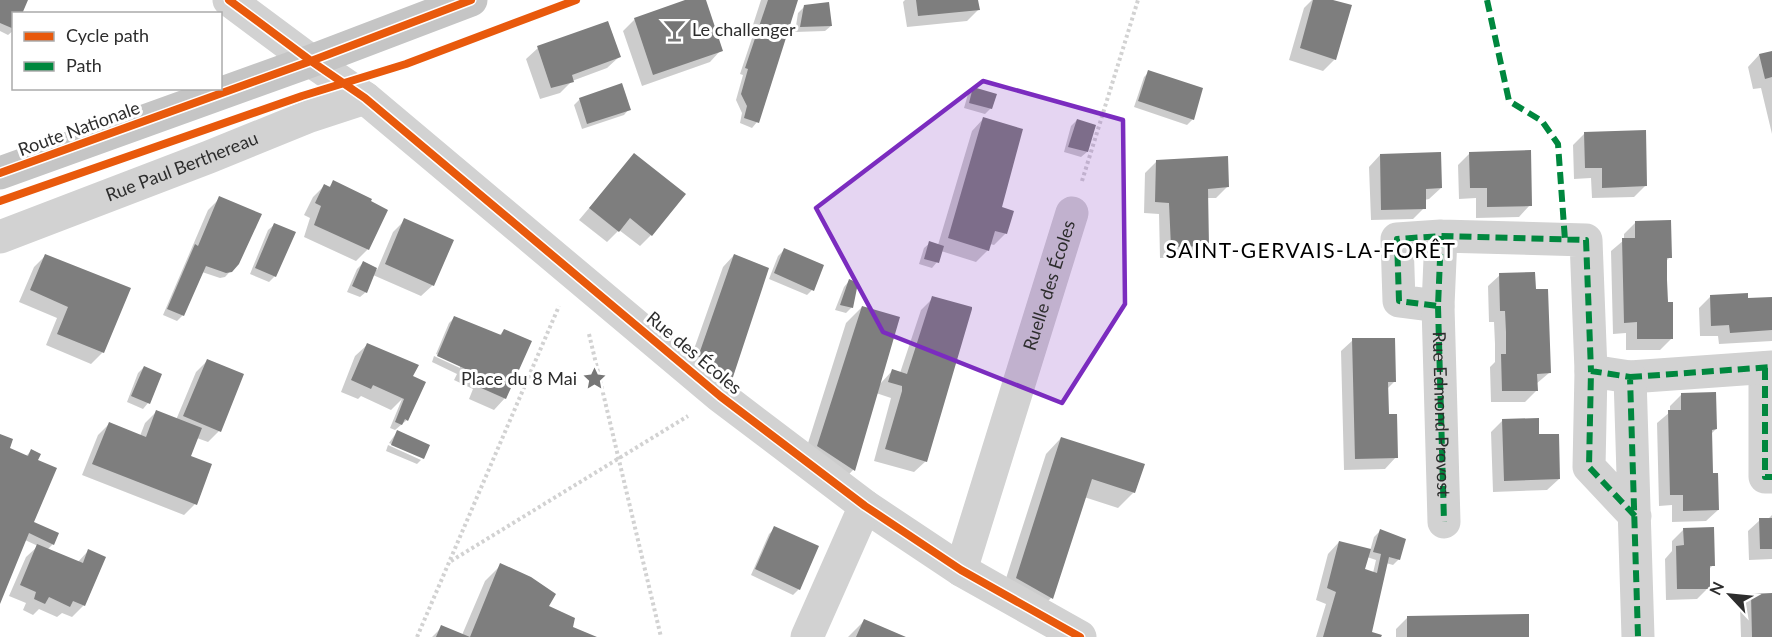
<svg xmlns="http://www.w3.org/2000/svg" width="1772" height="637" viewBox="0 0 1772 637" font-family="Lato,sans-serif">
<rect width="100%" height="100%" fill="#fff"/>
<!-- shadow -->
<path fill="#0003" fill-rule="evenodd" d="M0,0H27L14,14V30L8,35L0,31Z
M690,0H704L721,50L710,62L642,86L623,31L635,19Z
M761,0H796L757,122L752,128L740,123L742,113L736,100L743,75L740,74L754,32L751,31Z
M905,0H976L979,9L967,21L907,27L903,2Z
M1312,0H1327L1335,59L1323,71L1289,60L1304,8Z
M804,7L831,26L825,31L795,32L798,13Z
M538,48L619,57L607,68L572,81L560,93L540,99L526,59Z
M1772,52V134L1761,88L1753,89L1748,67L1759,55Z
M1150,71L1193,119L1187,125L1134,107L1144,77Z
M974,88L991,108L985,114L964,108L968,94Z
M580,99L629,109L624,115L582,129L574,105Z
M983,119L1006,233L994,245L990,244L988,250L976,262L941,251L937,262L932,268L919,264L924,248L930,243L938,245L972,131Z
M1077,120L1087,152L1081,157L1064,152L1071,126Z
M1584,134L1646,185L1634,197L1592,198L1591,178L1574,179L1573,145Z
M1470,153L1530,205L1519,217L1476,218V198L1459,199L1458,165Z
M634,155L651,235L640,246L619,230L607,242L579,220Z
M1380,155L1441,188L1429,199L1424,200V208L1413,219L1371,220L1369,167Z
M1157,161L1228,186L1216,198H1207V245L1196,257L1160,258L1159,214L1144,213L1145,173Z
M334,182L386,211L368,249L356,261L304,237L310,218L304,215L313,197L324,186L328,188Z
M220,198L238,263L225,277L220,278L202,272L183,315L177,321L163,315L208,210Z
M405,220L433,285L421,296L373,275L366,292L360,297L347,292L357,269L363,263L377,270L393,232Z
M1636,222L1670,257L1665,262V280L1672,338L1660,350H1626V333L1613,334L1611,251L1624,240V234Z
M274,225L275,276L269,282L250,274L268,230Z
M784,250L812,290L807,295L769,279L778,256Z
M734,255L767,269L730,382L719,393L687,369L723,267Z
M45,256L103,352L91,364L46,345L57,318L19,302L34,267Z
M1500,275L1549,373L1536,384L1537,390L1525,402H1491L1490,367L1495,362V344L1494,322H1489L1488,286Z
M849,281L852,307L846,313L835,310L844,287Z
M1710,297L1747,300L1772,299V341L1719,344L1718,336H1700L1699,308Z
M933,298L926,461L914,472L874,461L891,398L876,393L853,470L838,486L802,462L846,323L862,307L879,385L892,371L900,373L921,310Z
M455,317L499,336L504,330L505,398L494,410L469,399L473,389L454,380L457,374L432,362L434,356L460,368V365L436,354L449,323Z
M1353,340L1395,381L1387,389V415L1396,457L1385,469L1344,470L1341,351Z
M367,345L412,377L407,420L395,430L390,428L402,399L391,410L361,396L358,399L341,392L355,356Z
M207,361L219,431L208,442L197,438L189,457L195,504L184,515L82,475L98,435L109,424L140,436L145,423L156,412L176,420L196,372Z
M144,367L148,403L143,409L127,402L138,373Z
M1681,395L1716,429L1711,434L1712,475L1718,510L1706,521L1672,522V505L1659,506L1657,423L1670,412V406Z
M1503,420L1538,436L1559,479L1547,490L1493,492L1491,432Z
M397,432L428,445L422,459V457L389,443Z
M0,435L6,454L26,456L31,451L35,460L32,523L53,544L47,550L77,563L88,551L84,605L72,617L62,613L57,617L39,609L33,615L23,610L26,603L9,596L26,557L38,546L25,540L0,601Z
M1061,438L1134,492L1118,508L1084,497L1051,598L1036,614L1001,594L1046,454Z
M388,445L421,460L417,464L386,451Z
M1772,515V559L1749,560L1748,531L1760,520H1767Z
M775,528L817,546L799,589L793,595L751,575L769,534Z
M1684,529L1713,565L1708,570V588L1697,599L1666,600L1665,559L1672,551V541Z
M1380,531L1399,559L1393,565L1386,563L1370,633L1380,637H1316L1326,604L1316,600L1328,554L1339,542L1370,551L1374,537ZM1367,557L1376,560L1373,573L1363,570Z
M501,565L572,628L593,637H432L442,627L462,635L485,581Z
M1772,594V637H1741L1740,607L1752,595Z
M1407,618L1528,637H1396V629Z
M864,621L902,637H848Z"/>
<!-- building -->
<path fill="#7e7e7e" d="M0,0H28L22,14H14V29L0,23Z
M685,0H706L723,51L653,75L634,18Z
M768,0H798L759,123L744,118L747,106L741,94L748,69L745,68Z
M916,0H978L980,10L918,16Z
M1313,0H1333L1352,5L1336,60L1300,48Z
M829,2L832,26L800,27L804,5Z
M608,21L621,57L572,75L574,82L551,88L537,46Z
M1772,51V77L1765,79L1759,54Z
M1148,70L1203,88L1194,120L1138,101Z
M622,83L631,110L587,124L579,98Z
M973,87L997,94L992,109L969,103Z
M983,117L1023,129L1002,207L1014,211L1011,221L1007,234L995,231L989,251L948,238Z
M1077,119L1096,125L1088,152L1068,147Z
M1646,130L1647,186L1602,188V168H1585L1584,132Z
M1531,150L1532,206L1487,207V188H1470L1469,152Z
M1441,152L1442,188L1426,189V209L1381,210L1380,154Z
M634,153L686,194L652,236L630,218L619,232L589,208Z
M1228,156L1229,187L1208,189L1209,246L1171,247L1169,203L1155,202L1156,160Z
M333,180L372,199L371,201L388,210L369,250L314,225L321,206L315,203L324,184L330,187Z
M219,196L262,214L239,264L232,272L226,273L206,266L184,316L167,309L195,244L198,246Z
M404,218L454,240L434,286L385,264Z
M1671,220L1672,258H1667V280L1668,302H1673V339H1637V322L1624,323L1622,238H1635V221Z
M274,223L296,232L276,277L255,268Z
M929,241L944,246L939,263L924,259Z
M784,248L824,265L814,291L774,273Z
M45,254L131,288L104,353L57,334L68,307L30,290Z
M734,254L769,268L731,383L698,357Z
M363,261L377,268L367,293L352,286Z
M1535,272L1536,289H1548L1551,373L1537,374L1538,391H1502L1501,354H1506V332L1505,311H1500L1499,273Z
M849,279L858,283L853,308L840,305Z
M1748,293V298L1772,297V330L1730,333L1729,325L1711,326L1710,295Z
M932,296L972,307V309L927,462L885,449L902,391V386L888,382L892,369L907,374Z
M862,306L900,317L855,471L817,446Z
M454,316L501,335L504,329L532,341L506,399L479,387L483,377L437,356Z
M1352,338H1395L1396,382H1388L1389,414H1397L1398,458L1355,459Z
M367,343L419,365L413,376L426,382L408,421L405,419L402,425L395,422L404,399L373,385L371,389L351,380Z
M207,359L244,374L221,432L183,416Z
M144,366L162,374L150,404L131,396Z
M1716,392L1717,429L1712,430L1713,473H1718L1719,510L1683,511V495H1670L1668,410H1681V393Z
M156,410L202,428L191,456L212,464L197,505L92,464L109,422L146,437Z
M1539,418V434H1559L1560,479L1504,481L1502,419Z
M397,430L430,445L424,459L391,445Z
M0,434L13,439L10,448L28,456L31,449L41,454L38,460L57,468L34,522L59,533L54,545L29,533L0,604Z
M1061,437L1145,464L1135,493L1092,479L1053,599L1016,578Z
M1759,518H1772V549H1760Z
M774,526L819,546L800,590L755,569Z
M1714,527L1715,566H1710V589H1677L1676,546L1684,545L1683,528Z
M1380,529L1406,539L1400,560L1389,557L1372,632L1382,635L1381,637H1323L1336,592L1327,588L1339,541L1371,549L1365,569L1377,573L1381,554L1373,552Z
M37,544L83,563L88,549L106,557L85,606L73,601L70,607L49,597L45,604L34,599L36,592L20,585Z
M500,563L531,577L556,594L549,606L575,618L573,627L597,637H436L441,625L470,637Z
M1772,593V637H1752L1751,594Z
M1529,614V637H1407V616Z
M864,619L906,637H856Z"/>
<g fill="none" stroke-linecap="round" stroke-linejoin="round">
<!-- path -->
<path stroke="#d2d2d2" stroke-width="4" stroke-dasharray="3 3" stroke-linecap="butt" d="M1082,181L1138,0
M589,334L661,637
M451,561L688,416
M417,637L559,306"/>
<!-- minor -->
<g stroke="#d2d2d2" stroke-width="33">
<path d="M229,0L311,61L365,98L720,396L865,506L961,570L1080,637"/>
<path d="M1441,236L1438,306L1399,301L1397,239L1441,236L1586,240L1591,371"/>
<path id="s1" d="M0,237L209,157L310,116L365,98"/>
<path id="s2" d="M1438,306L1444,522"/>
<path d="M1765,368V477H1772"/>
<path d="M1630,377L1772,367"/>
<path d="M1635,516L1589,467L1591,371L1630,377L1638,637"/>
<path id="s3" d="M961,570L1072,213"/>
<path d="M807,637L865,506"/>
</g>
<!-- major -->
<path stroke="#c5c5c5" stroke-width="33" d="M0,173L311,61L471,0"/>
<!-- quiet -->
<path stroke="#00873e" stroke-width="6" stroke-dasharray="12 6" stroke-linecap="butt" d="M1487,0L1509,101L1542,121L1558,144L1565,240
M1441,236L1438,306L1399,301L1397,239L1441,236L1586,240L1591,371
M1438,306L1444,522
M1765,368V477H1772
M1630,377L1772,367
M1635,516L1589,467L1591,371L1630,377L1638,637"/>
<defs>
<path id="cycleway" d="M229,0L311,61L365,98L720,396L865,506L961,570L1080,637
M0,173L311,61L471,0
M0,201L302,96L406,64L576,0"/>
</defs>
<!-- cycleway casing -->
<use href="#cycleway" stroke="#fff" stroke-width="11"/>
<!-- cycleway -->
<use href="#cycleway" stroke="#e8590c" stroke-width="8"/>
</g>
<!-- marked area -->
<path fill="#7b2cbf" fill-opacity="0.2" stroke="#7b2cbf" stroke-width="4.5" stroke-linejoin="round" d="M983,81L1123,120L1125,304L1062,403L883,332L816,208Z"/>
<!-- icons -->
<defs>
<symbol id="bar-bare" viewBox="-9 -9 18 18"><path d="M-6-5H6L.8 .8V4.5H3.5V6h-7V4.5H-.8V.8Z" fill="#767676" stroke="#fff" stroke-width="2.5" paint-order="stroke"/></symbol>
<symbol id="sight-bare" viewBox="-9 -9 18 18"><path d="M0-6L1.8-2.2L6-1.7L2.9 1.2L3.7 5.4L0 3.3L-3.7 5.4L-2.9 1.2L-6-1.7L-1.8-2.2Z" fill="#767676" stroke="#fff" stroke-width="2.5" paint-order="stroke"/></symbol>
</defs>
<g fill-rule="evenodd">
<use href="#bar-bare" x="658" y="14" width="33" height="33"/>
<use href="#sight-bare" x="578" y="362" width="33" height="33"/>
</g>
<g text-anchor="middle" stroke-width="6" stroke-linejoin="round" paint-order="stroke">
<!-- poi labels -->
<g font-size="18" fill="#2d2d2d" stroke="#fff" text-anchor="start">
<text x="692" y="36">Le challenger</text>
<text x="577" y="385" text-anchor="end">Place du 8 Mai</text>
</g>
<!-- street labels -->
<g font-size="18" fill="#2d2d2d" stroke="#fff">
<text transform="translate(79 129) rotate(-20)" y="6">Route Nationale</text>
<text dy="6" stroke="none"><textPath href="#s1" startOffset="195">Rue Paul Berthereau</textPath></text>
<text dy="6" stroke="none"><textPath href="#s3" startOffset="298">Ruelle des Écoles</textPath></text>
<text transform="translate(694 353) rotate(40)" y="6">Rue des Écoles</text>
<text dy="6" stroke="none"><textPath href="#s2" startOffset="108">Rue Edmond Provost</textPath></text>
</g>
<!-- quarter labels -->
<g font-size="21" letter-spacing="1.5" fill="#000" stroke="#fff">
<text x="1311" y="258">SAINT-GERVAIS-LA-FORÊT</text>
</g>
</g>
<!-- legend -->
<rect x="12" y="12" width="210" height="78" fill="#ffffff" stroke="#ababab" stroke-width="1.5"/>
<rect x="24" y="32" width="30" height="9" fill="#e8590c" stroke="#ababab" stroke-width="1.5"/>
<text x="66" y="42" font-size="18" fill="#2d2d2d">Cycle path</text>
<rect x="24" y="62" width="30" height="9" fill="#00873e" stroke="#ababab" stroke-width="1.5"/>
<text x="66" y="72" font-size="18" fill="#2d2d2d">Path</text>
<!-- north arrow -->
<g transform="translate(1730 595) rotate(296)" stroke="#ffffff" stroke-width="4.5" paint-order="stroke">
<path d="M0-4.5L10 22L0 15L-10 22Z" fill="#2d2d2d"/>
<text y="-9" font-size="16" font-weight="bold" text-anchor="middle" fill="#2d2d2d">N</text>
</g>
</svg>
